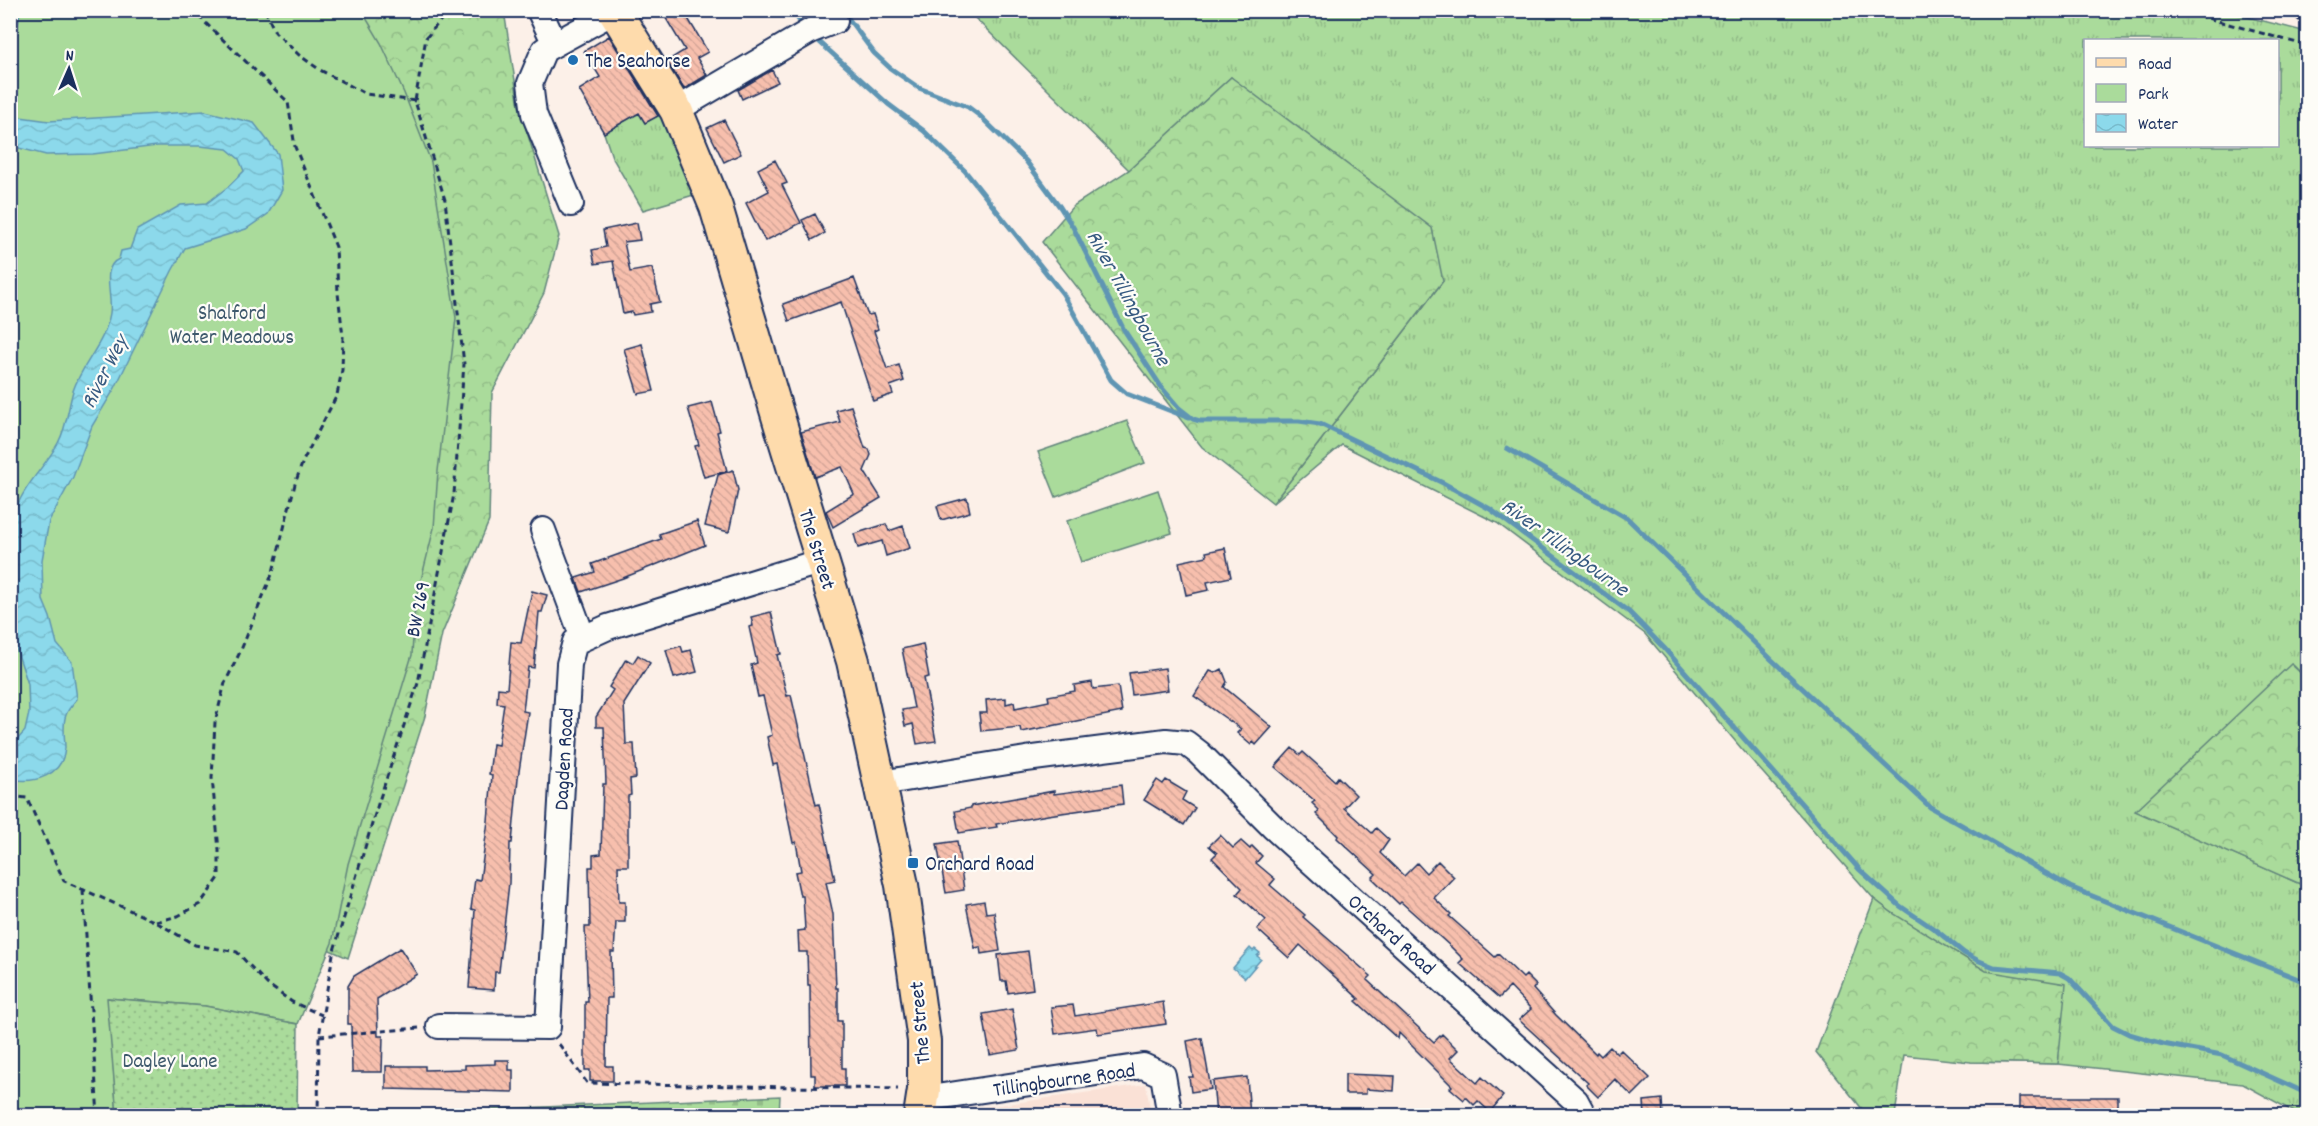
<svg xmlns="http://www.w3.org/2000/svg" width="2318" height="1126" viewBox="0 0 2318 1126" font-family="Dekko,sans-serif">
<defs>
<pattern id="grass-tufts" width="24" height="20" patternUnits="userSpaceOnUse" patternTransform="scale(1.5)"><rect width="24" height="20" fill="#aadb9b"/><path d="M3 7l-1-3M5 7V3M7 7l1-3M15 17l-1-3M17 17v-4M19 17l1-3" fill="none" stroke="#92bc88"/></pattern>
<pattern id="forest-crowns" width="20" height="18" patternUnits="userSpaceOnUse" patternTransform="scale(1.5)"><rect width="20" height="18" fill="#aadb9b"/><path d="M2 6a3 3 0 1 1 6 0M12 15a3 3 0 1 1 6 0" fill="none" stroke="#92bc88"/></pattern>
<pattern id="cemetery-stones" width="16" height="16" patternUnits="userSpaceOnUse" patternTransform="scale(1.5)"><rect width="16" height="16" fill="#aadb9b"/><path d="M2 7V4a2 2 0 0 1 4 0v3zM10 15v-3a2 2 0 0 1 4 0v3z" fill="#92bc88"/></pattern>
<pattern id="garden-dots" width="8" height="8" patternUnits="userSpaceOnUse" patternTransform="scale(1.5)"><rect width="8" height="8" fill="#aadb9b"/><path d="M2 2h.1M6 6h.1" fill="none" stroke="#92bc88" stroke-width="1.8" stroke-linecap="round"/></pattern>
<pattern id="water-waves" width="16" height="10" patternUnits="userSpaceOnUse" patternTransform="scale(1.5)"><rect width="16" height="10" fill="#8cd9eb"/><path d="M0 5q4-4 8 0t8 0" fill="none" stroke="#78bbcc"/></pattern>
<pattern id="building-back-hatch" width="6" height="6" patternUnits="userSpaceOnUse" patternTransform="scale(1.5)"><rect width="6" height="6" fill="#f7bfad"/><path d="M-1 5l2 2M0 0l6 6M5-1l2 2" fill="none" stroke="#d3a497"/></pattern>
</defs>
<rect width="100%" height="100%" fill="#fcf0e8"/>
<filter id="ink" filterUnits="userSpaceOnUse"><feTurbulence type="fractalNoise" baseFrequency=".0167" numOctaves="2"/><feDisplacementMap in="SourceGraphic" scale="12" xChannelSelector="R" yChannelSelector="G"/><feConvolveMatrix kernelMatrix="1 2 1 2 8 2 1 2 1" color-interpolation-filters="sRGB"/></filter>
<g filter="url(#ink)">
<!-- built -->
<path fill="#fae1d6" d="M1146,1084L1151,1115L952,1116V1112Z"/>
<!-- grass -->
<path fill="url(#grass-tufts)" stroke="#62857c" stroke-width="1.5" fill-rule="evenodd" d="M975,10H2220L2307,32V679L2292,664L2136,811L2307,887V1115H2300L2243,1084L2058,1064L1971,1062L1891,912L1874,899L1741,748L1645,634L1497,523L1342,445L1273,503L1443,281L1231,77L1129,170L973,16ZM2086,40H2278V146H2086Z
M639,113L645,123L661,114L697,194L643,210L612,157L604,133Z"/>
<!-- forest -->
<path fill="url(#forest-crowns)" stroke="#62857c" stroke-width="1.5" d="M255,11H504L519,106L559,236L544,293L492,393L489,521L442,634L425,716L348,958L300,937Z
M1231,77L1432,228L1443,281L1273,503L1202,447L1042,242L1073,206L1129,170Z
M2291,664L2307,679V887L2135,811Z
M1874,899L1891,912L1986,971L2066,984L2058,1064L1971,1062L1904,1055L1895,1115H1867L1816,1052Z"/>
<!-- cemetery -->
<path fill="url(#cemetery-stones)" stroke="#62857c" stroke-width="1.5" d="M780,1096L779,1116L369,1115Z"/>
<!-- park -->
<path fill="#aadb9b" stroke="#62857c" stroke-width="1.5" d="M10,11H362L381,43L404,93L431,162L456,318L438,471L434,528L415,604L412,655L348,864L332,943L298,1024L205,1006L108,998L117,1115H11Z
M1127,421L1145,463L1056,497L1038,452Z
M1158,490L1172,533L1081,562L1067,521Z"/>
<!-- garden -->
<path fill="url(#garden-dots)" stroke="#62857c" stroke-width="1.5" d="M107,998L205,1006L298,1024L297,1115H117Z"/>
<!-- water -->
<path fill="url(#water-waves)" stroke="#5f95b3" stroke-width="1.5" d="M11,10L20,11L11,75L10,11Z
M11,106L12,111L20,117L49,121L205,111L254,123L278,154L282,190L268,214L246,229L185,248L172,271L115,388L92,426L73,477L49,521L42,560L43,600L50,617L57,644L72,662L77,699C73,704 68,709 66,715C62,725 65,738 65,748C63,776 34,784 11,779V742L18,739L25,731L29,713L28,684L11,633L10,552C14,543 10,535 10,526C11,519 15,511 18,504C27,482 47,464 58,443C67,427 68,408 73,391C82,363 105,344 110,313C113,296 100,267 119,259L121,251L130,249L137,230L181,205L207,203L229,186L244,171L239,159L227,149L200,146H157L93,154L46,155L11,146Z
M1250,948L1253,951L1255,949L1260,953L1257,956L1261,959L1245,978L1233,968Z"/>
<g fill="none" stroke-linecap="round" stroke-linejoin="round">
<!-- stream -->
<path stroke="#5f95b3" stroke-width="5" d="M792,10L799,20
M842,10L874,53L890,68L919,88L968,107L980,116L1026,161L1060,207L1073,227L1124,330L1162,388L1179,408L1193,419L1200,421H1299L1320,424L1443,483L1490,509L1629,612L1664,648L1860,870L1900,906L1937,931L1964,953L1977,960L1994,967L2060,973L2069,978L2113,1026L2129,1034L2163,1044L2222,1055L2308,1094
M814,37L888,104L924,131L965,171L1063,294L1111,380L1127,394L1189,418
M1507,448L1627,518L1772,660L1930,807L2070,887L2308,983"/>
</g>
<!-- building -->
<path fill="url(#building-back-hatch)" stroke="#1b2f5e" stroke-width="1.5" d="M661,10H683L708,52L697,58L707,75L684,89L667,61L685,50Z
M609,36L658,116L645,123L639,113L604,133L579,90L600,77L584,51Z
M772,70L778,82L742,99L738,90Z
M724,120L741,154L724,162L707,128Z
M775,160L787,183L782,185L801,223L765,241L746,203L769,191L758,169Z
M815,214L825,233L812,240L802,220Z
M637,223L640,240L624,242L630,272L652,268L660,302L650,304L651,312L633,315L632,312L623,314L613,261L595,264L592,250L606,247L603,230Z
M854,278L867,313L869,315L873,314L878,329L874,331L887,369L899,365L904,381L890,386L893,394L873,401L841,302L789,321L783,304Z
M642,344L654,391L638,394L624,349Z
M712,402L720,431L717,432L727,471L704,477L695,446L699,445L688,408Z
M851,406L865,448L869,449L871,455L864,471L881,498L833,527L826,511L854,494L842,467L815,477L801,432L840,422L836,410Z
M733,470L738,490L729,532L705,526L718,475Z
M967,498L970,512L941,520L937,506Z
M697,521L705,545L623,578L581,592L576,578L595,572L592,564L661,539L659,534Z
M886,524L889,531L903,526L910,548L886,556L882,541L858,548L854,534Z
M1225,548L1231,577L1207,582L1209,590L1186,595L1179,562L1207,556L1206,552Z
M532,591L547,595L542,612H539L534,668L528,667L523,711L528,712L518,778L512,843H510L509,883L499,972H495L494,990L469,988L475,910L471,909L475,879L480,880L488,821L492,775L489,774L493,744L498,745L504,704L497,703L498,688L507,689L511,642L521,643Z
M771,612L781,654L777,655L787,696L791,695L816,805L819,804L835,880L826,882L833,914L836,988H838V1021H842V1068H845V1086H815V1075H811L810,985H808L807,952H799L798,931L805,930L803,896H800L795,872L801,871L796,842L793,843L777,764L773,765L767,737L772,735L763,696L758,697L751,665L757,663L749,627L753,626L751,617Z
M923,644L929,677L924,678L936,741L917,744L913,724L905,726L902,710L914,708L902,649Z
M681,646L683,652L691,650L697,672L674,678L666,650Z
M638,655L650,663L624,704L626,744H634L636,778L630,779L631,795L628,796V866H618L619,902H625V922H616L614,952H611L612,998H607L606,1066H613V1081H590V1070H585V1002H588L585,927H590L589,867H593V855L601,854L603,784H606L604,727H596V717L613,690L609,687L626,659L633,663Z
M1165,668L1168,690L1132,695L1129,673Z
M1222,669L1227,682L1224,687L1272,727L1256,745L1253,742L1251,745L1237,733L1241,729L1194,696L1210,671L1215,673Z
M1092,682L1093,689L1118,686L1122,712L1021,732L1020,727L981,731L979,713H987L986,700L1006,698V704L1014,702L1015,708L1049,701L1048,696L1075,691L1074,685Z
M1292,748L1300,755L1303,752L1335,781L1338,777L1356,795L1344,808L1372,833L1376,828L1389,840L1380,853L1404,876L1417,863L1426,873L1438,861L1454,877L1434,898L1451,914L1449,916L1495,957L1498,954L1523,978L1526,975L1536,985L1533,989L1556,1015L1596,1054L1597,1052L1601,1056L1610,1047L1617,1054L1621,1050L1650,1078L1632,1096L1615,1079L1598,1097L1586,1085L1588,1083L1519,1020L1531,1009L1510,987L1499,998L1459,963L1463,959L1450,946L1401,902L1399,904L1372,878L1376,874L1337,838L1338,836L1316,814L1319,810L1312,803L1315,801L1275,767Z
M1157,780L1163,784L1166,780L1186,792L1182,800L1195,808L1184,825L1144,800Z
M1121,785L1123,804L1048,815L996,824L997,827L959,833L955,811L971,808V806L1054,791V794Z
M1220,835L1233,848L1241,841L1250,849L1252,846L1262,856L1256,863L1275,879L1270,885L1305,915L1303,917L1371,976L1367,980L1434,1042L1442,1034L1458,1050L1450,1058L1477,1083L1482,1077L1503,1096L1490,1112L1478,1101L1474,1105L1466,1097L1464,1100L1450,1088L1452,1086L1399,1033L1398,1039L1356,1001L1359,999L1300,945L1289,958L1257,929L1266,920L1237,894L1242,888L1212,858L1217,853L1209,846Z
M957,841L964,890L946,893L937,844Z
M984,901L986,913L994,912L1000,951L981,954L980,947L975,948L966,904Z
M400,948L417,974L377,999L378,1036H383L382,1072H352L351,1024H348V986L354,976Z
M1028,951L1033,989L1008,993L1006,981H1001L998,955Z
M1163,1002L1166,1024L1098,1034L1097,1028L1055,1034L1051,1007L1073,1005L1075,1016Z
M1012,1009L1019,1050L990,1055L983,1014Z
M1202,1038L1211,1089L1191,1092L1189,1077H1193L1187,1041Z
M495,1060H509V1070H513V1092L386,1089V1066H425V1070L465,1069V1065L495,1064Z
M1345,1074L1395,1076L1394,1091L1366,1089V1094H1345Z
M1247,1077L1250,1116H1216L1213,1081Z
M2019,1097H2118V1114H2019Z
M1662,1099L1663,1116H1645L1644,1101Z"/>
<g fill="none" stroke-linecap="round" stroke-linejoin="round">
<defs>
<path id="minor" d="M539,10L555,44
M2307,10L2308,11
M676,110L812,30L835,21
M571,204L534,114L530,83L544,50L615,11
M543,530L583,638
M881,783L1026,759L1166,741L1186,743L1199,753L1273,827L1576,1101L1584,1116
M439,1026L548,1027L569,664L575,642L608,627L822,561
M923,1099L1143,1066L1163,1075L1170,1116"/>
<path id="major" d="M614,10L676,110L716,207L785,440L853,661L902,885L924,1041V1090L920,1116"/>
</defs>
<!-- minor casing -->
<use href="#minor" stroke="#1b2f5e" stroke-width="28"/>
<!-- major casing -->
<use href="#major" stroke="#1b2f5e" stroke-width="36"/>
<!-- path -->
<path stroke="#1b2f5e" stroke-width="3" stroke-dasharray="6 4.5" stroke-linecap="butt" d="M265,10L275,32L299,55L320,70L366,94L415,101
M2178,10L2308,46
M10,796L27,798L64,881L156,922L195,945L237,952L267,984L292,1002L322,1015
M83,890L98,1116
M156,922L178,916L200,904L219,878V850L212,778L215,722L225,683L241,650L273,572L295,484L303,461L337,395L342,370L343,337L338,293L336,247L295,147L288,102L192,10
M319,1036L419,1028
M559,1044L587,1083L898,1089
M318,1116L319,1036L333,954L378,804L418,683L454,494L464,364L445,200L415,101L426,38L449,10"/>
<!-- minor -->
<use href="#minor" stroke="#fdfcf7" stroke-width="24"/>
<!-- major -->
<use href="#major" stroke="#fedbac" stroke-width="32"/>
</g>
</g>
<!-- markers -->
<g fill="#1f6fb2" stroke="#fdfcf7" stroke-width="2">
<circle cx="573" cy="60" r="6"/>
<rect x="907" y="857" width="12" height="12" rx="3"/>
</g>
<g text-anchor="middle" stroke-width="4.5" stroke-linejoin="round" paint-order="stroke">
<!-- poi labels -->
<g font-size="21" fill="#1b2f5e" stroke="#fdfcf7" text-anchor="start">
<text x="585" y="67">The Seahorse</text>
<text x="925" y="870">Orchard Road</text>
</g>
<!-- park labels -->
<g font-size="21" fill="#3f5a6d" stroke="#fdfcf7">
<text x="232" y="319">Shalford<tspan x="232" dy="24">Water Meadows</tspan></text>
<text x="170" y="1067">Dagley Lane</text>
</g>
<!-- street labels -->
<g font-size="21" fill="#1b2f5e" stroke="#fdfcf7">
<text transform="translate(818 549) rotate(73)" y="7">The Street</text>
<text transform="translate(417 609) rotate(-79)" y="7">BW 269</text>
<text transform="translate(563 759) rotate(-87)" y="7">Dagden Road</text>
<text transform="translate(1392 934) rotate(42)" y="7">Orchard Road</text>
<text transform="translate(919 1023) rotate(-95)" y="7">The Street</text>
<text transform="translate(1064 1079) rotate(-8)" y="7">Tillingbourne Road</text>
</g>
<!-- water labels -->
<g font-size="22" font-style="italic" fill="#375a81" stroke="#fdfcf7">
<text transform="translate(1130 297) rotate(61)" y="8">River Tillingbourne</text>
<text transform="translate(103 371) rotate(-63)" y="8">River Wey</text>
<text transform="translate(1566 546) rotate(36)" y="8">River Tillingbourne</text>
</g>
</g>
<!-- margin -->
<rect width="2318" height="1126" fill="none" stroke="#fdfcf7" stroke-width="36"/>
<rect x="18" y="18" width="2282" height="1090" fill="none" stroke="#1b2f5e" stroke-width="2" filter="url(#ink)"/>
<!-- legend -->
<rect x="2084" y="39" width="195" height="108" fill="#fdfcf7" stroke="#a3aaba" stroke-width="1.5"/>
<rect x="2096" y="58" width="30" height="9" fill="#fedbac" stroke="#a3aaba" stroke-width="1.5"/>
<text x="2138" y="69" font-size="18" fill="#1b2f5e">Road</text>
<rect x="2096" y="84" width="30" height="18" fill="#aadb9b" stroke="#a3aaba" stroke-width="1.5"/>
<text x="2138" y="99" font-size="18" fill="#1b2f5e">Park</text>
<rect x="2096" y="114" width="30" height="18" fill="url(#water-waves)" stroke="#a3aaba" stroke-width="1.5"/>
<text x="2138" y="129" font-size="18" fill="#1b2f5e">Water</text>
<!-- north arrow -->
<g transform="translate(69 69) rotate(3)" stroke="#fdfcf7" stroke-width="4.5" paint-order="stroke">
<path d="M0-4.5L10 22L0 15L-10 22Z" fill="#1b2f5e"/>
<text y="-9" font-size="16" font-weight="bold" text-anchor="middle" fill="#1b2f5e">N</text>
</g>
</svg>
